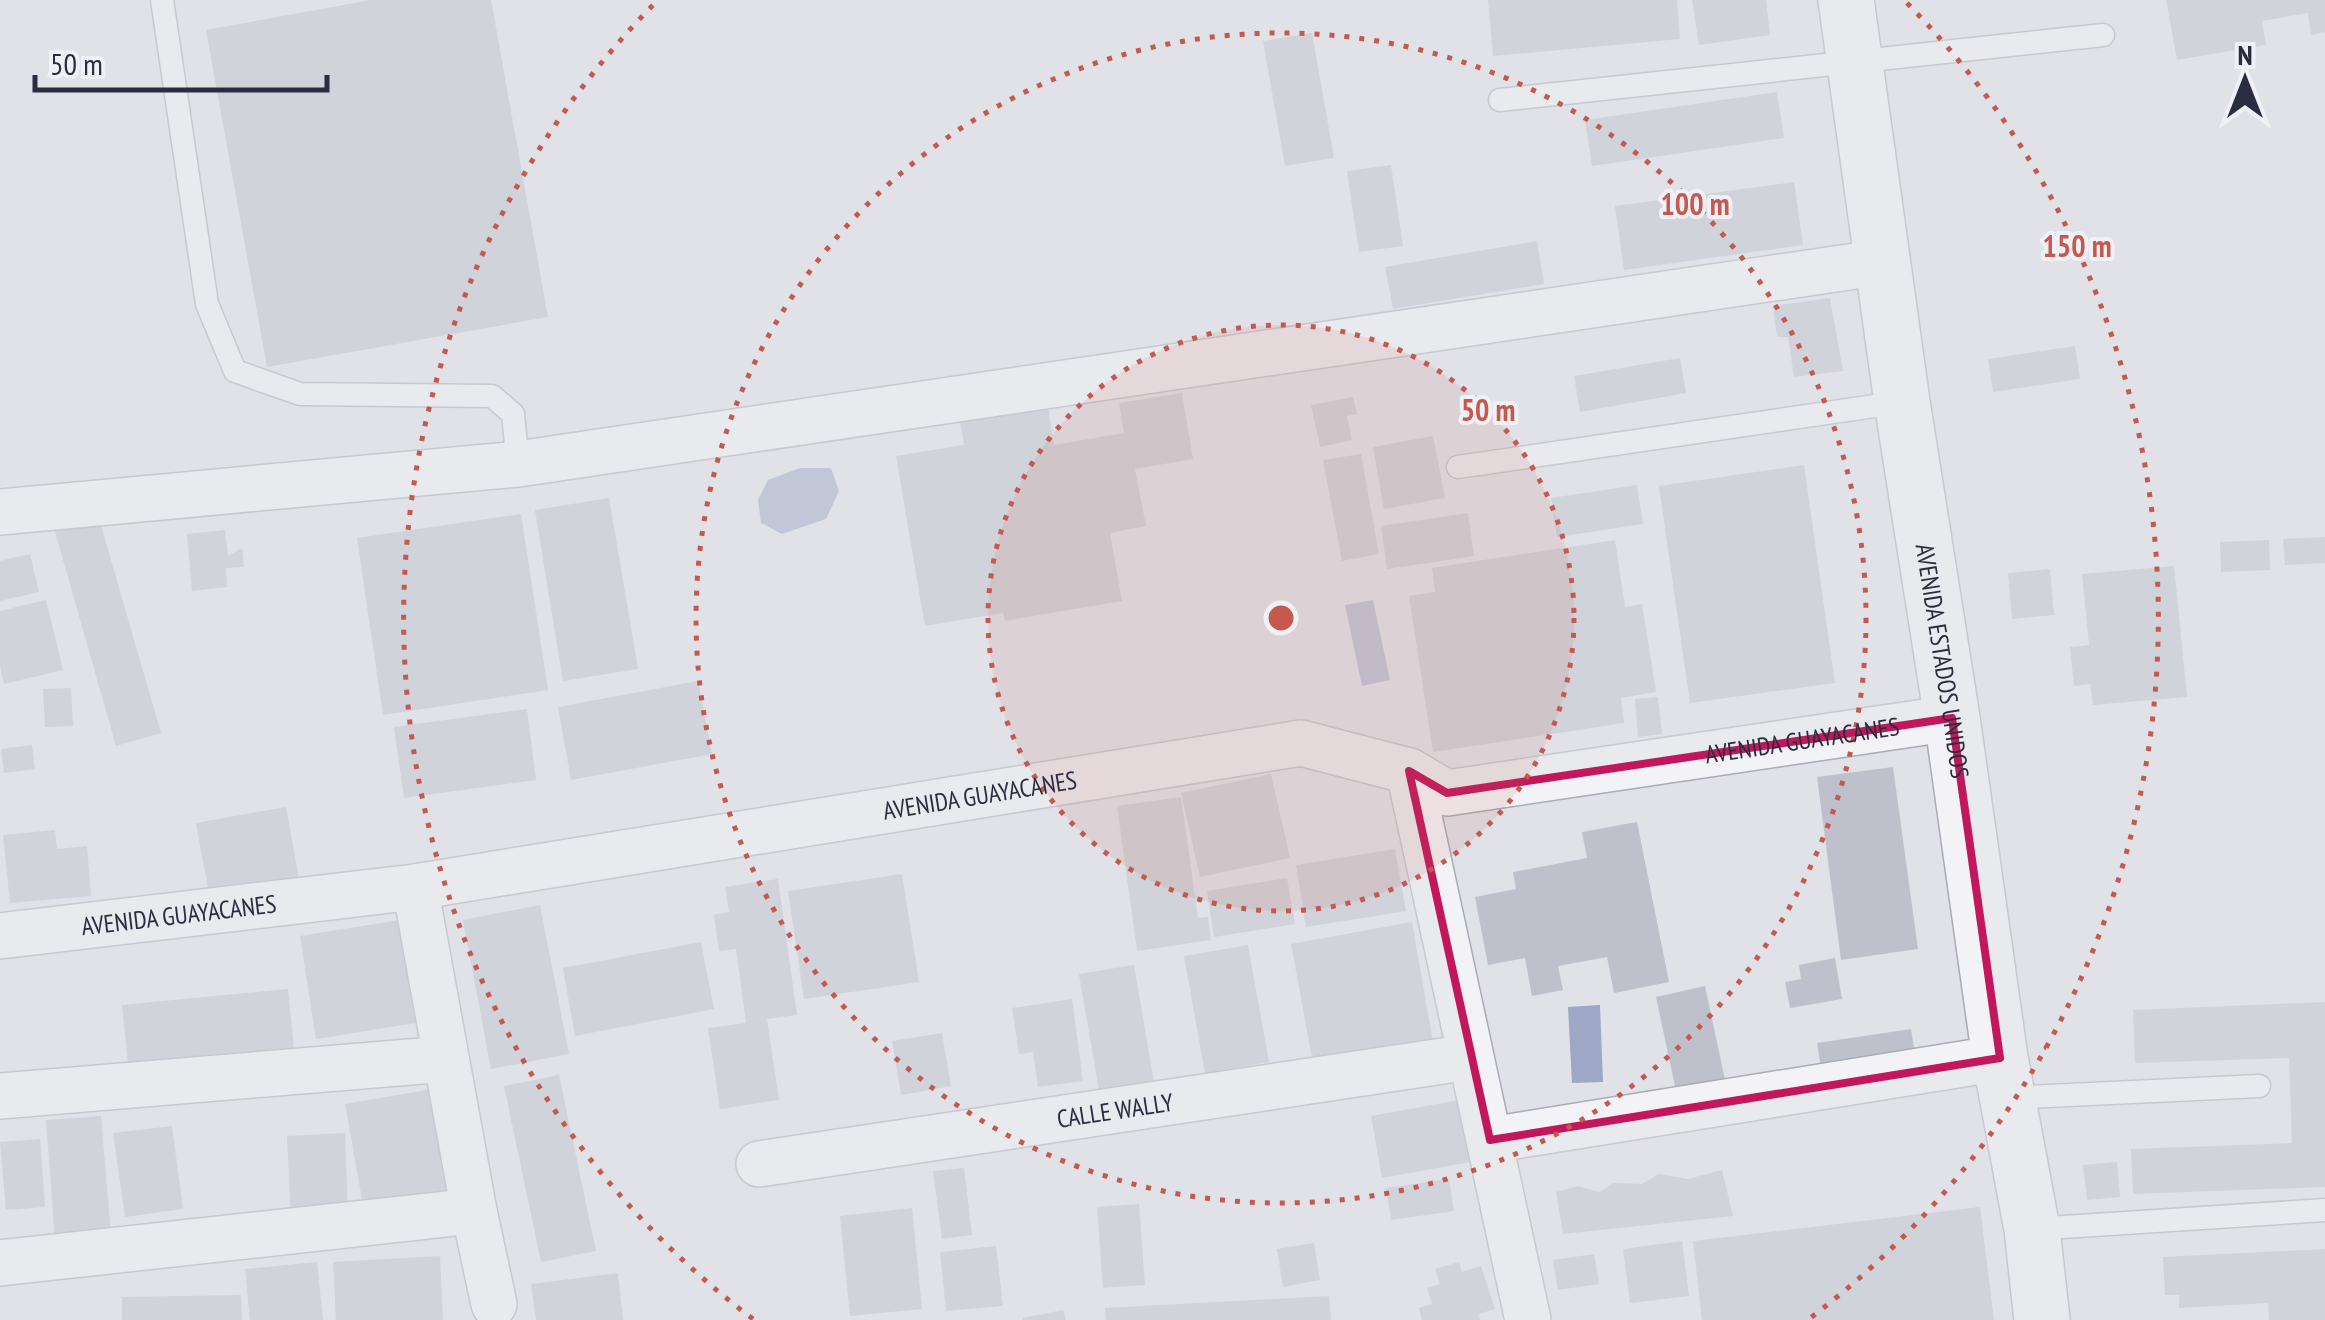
<svg xmlns="http://www.w3.org/2000/svg" width="2325" height="1320" viewBox="0 0 2325 1320" font-family="'PT Sans Narrow',sans-serif">
<rect width="100%" height="100%" fill="#e0e2e8"/>
<!-- water -->
<path fill="#9ea7c6" d="M800,468H831L839,491L826,519L782,534L761,523L758,500L768,480Z
M1373,600L1390,680L1362,686L1345,605Z
M1600,1005L1603,1082L1572,1083L1568,1007Z"/>
<!-- building -->
<path fill="#bec0cb" d="M371,0H491L548,317L267,367L206,30Z
M1488,0H1677L1680,39L1493,56Z
M1692,0H1766L1770,35L1699,45Z
M2166,0H2325V32L2311,35L2308,13L2262,21L2266,45L2177,60Z
M1312,33L1334,158L1285,166L1263,41Z
M1777,92L1784,138L1592,166L1585,120Z
M1391,165L1403,246L1359,252L1347,171Z
M1794,182L1803,245L1624,270L1615,206Z
M1537,241L1544,284L1393,309L1385,267Z
M1830,298L1843,371L1794,377L1788,337H1777L1773,306Z
M2075,346L2080,379L1993,392L1988,359Z
M1680,358L1686,393L1580,412L1574,376Z
M1182,393L1193,459L1135,469L1146,526L1110,533L1122,601L1005,621L1003,613L925,626L896,456L964,445L960,421L1048,406L1054,445L1124,433L1119,403Z
M1353,397L1357,414L1347,416L1352,440L1320,447L1311,405Z
M1433,436L1445,498L1384,509L1373,447Z
M1361,454L1379,554L1342,561L1323,460Z
M1804,465L1835,683L1690,703L1659,486Z
M1637,485L1643,524L1557,537L1551,498Z
M609,498L638,669L563,681L535,510Z
M1468,513L1474,556L1387,569L1381,526Z
M521,514L548,690L383,715L357,538Z
M98,515L161,733L116,746L54,528Z
M225,530L228,556L242,548L244,567L226,568L227,587L192,591L187,534Z
M2325,537V563L2285,565L2283,539Z
M1615,540L1625,607L1642,604L1656,692L1621,698L1624,723L1433,752L1409,596L1435,592L1432,568Z
M2269,540L2270,570L2221,572L2220,542Z
M30,554L39,592L0,601V561Z
M2174,566L2187,697L2093,705L2090,684L2074,686L2070,647L2089,645L2082,574Z
M2050,569L2054,615L2012,619L2008,573Z
M46,600L63,670L4,684L0,666V611Z
M698,681L712,754L571,780L558,707Z
M71,688L73,726L45,727L43,689Z
M1658,697L1662,734L1638,737L1635,699Z
M527,709L536,780L404,798L394,727Z
M32,745L35,769L4,773L1,749Z
M1893,767L1918,949L1841,960L1817,777Z
M1271,774L1290,858L1200,877L1181,793Z
M1181,797L1198,918L1208,917L1211,940L1137,951L1117,806Z
M286,807L299,879L209,894L196,823Z
M1637,822L1669,982L1614,993L1607,957L1558,966L1563,990L1532,996L1525,958L1488,965L1475,897L1516,889L1513,872L1587,858L1582,832Z
M55,830L57,849L87,846L91,896L10,903L3,835Z
M1395,849L1406,911L1306,927L1296,865Z
M902,874L919,982L804,999L788,891Z
M1287,878L1295,924L1214,937L1207,891Z
M778,879L797,1015L767,1019L779,1100L720,1109L708,1028L746,1023L736,949L719,951L714,915L729,912L725,887Z
M540,905L569,1054L491,1069L463,920Z
M399,920L416,1023L316,1039L300,936Z
M1412,922L1434,1048L1314,1069L1291,944Z
M701,942L714,1009L575,1036L563,968Z
M1248,945L1269,1062L1205,1073L1184,956Z
M1835,958L1842,999L1790,1008L1785,982L1801,979L1799,965Z
M1134,965L1154,1082L1099,1091L1079,974Z
M1705,986L1727,1089L1678,1100L1656,997Z
M288,989L295,1058L129,1073L122,1005Z
M1072,999L1083,1081L1038,1087L1033,1052L1019,1054L1012,1008Z
M2325,1002V1187L2133,1194L2131,1149L2292,1143L2289,1058L2135,1063L2133,1010Z
M1911,1029L1916,1060L1822,1074L1817,1043Z
M942,1033L951,1086L901,1095L892,1041Z
M559,1075L596,1251L541,1262L504,1086Z
M432,1089L449,1190L363,1205L345,1104Z
M1459,1100L1470,1162L1382,1178L1371,1116Z
M101,1116L111,1235L55,1240L46,1120Z
M172,1126L183,1209L125,1217L113,1133Z
M345,1133L348,1215L291,1218L287,1136Z
M40,1139L45,1207L6,1210L0,1142Z
M2117,1162L2120,1197L2087,1200L2083,1165Z
M964,1168L972,1235L942,1239L933,1171Z
M1722,1170L1733,1216L1563,1234L1556,1192L1579,1186L1599,1192L1614,1183L1642,1184L1659,1174L1688,1179Z
M1449,1179L1454,1211L1391,1220L1386,1188Z
M1139,1204L1145,1285L1103,1288L1097,1207Z
M1980,1207L1994,1320H1702L1693,1241Z
M912,1208L922,1309L850,1316L840,1216Z
M1682,1241L1689,1296L1630,1303L1623,1249Z
M1314,1243L1320,1280L1283,1287L1277,1249Z
M996,1246L1003,1306L946,1311L940,1252Z
M2325,1249V1320H2269L2268,1303L2179,1308V1295H2165L2163,1257Z
M1594,1254L1599,1284L1558,1290L1553,1260Z
M440,1256L443,1320H336L333,1262Z
M317,1262L323,1320H250L245,1269Z
M1459,1262L1462,1272L1481,1266L1495,1309L1479,1314L1480,1320H1422L1419,1308L1432,1304L1427,1288L1440,1284L1435,1269Z
M618,1273L623,1320H536L531,1284Z
M241,1295L242,1320H122V1297Z
M1329,1296L1331,1320H1106L1105,1308Z
M1063,1310L1066,1320H1023V1318Z"/>
<g fill="none" stroke-linecap="round" stroke-linejoin="round">
<defs>
<path id="service" d="M162,0L207,304L235,371L300,394L492,396L513,414L518,464
M1500,100L2103,35
M1458,467L1902,402
M2007,1098L2259,1086
M2032,1229L2325,1210"/>
<g id="minor">
<path d="M0,512L518,464L1882,262"/>
<path d="M1409,771L1528,1320"/>
<path d="M415,887L474,1211L494,1304"/>
<path id="s1" d="M0,936L415,887L1301,743L1409,771L1447,793L1952,718"/>
<path d="M0,1096L446,1059"/>
<path d="M1490,1140L2000,1058"/>
<path id="s2" d="M759,1164L1469,1057"/>
<path d="M0,1263L474,1211"/>
</g>
<g id="tertiary">
<path id="s3" d="M1846,0L1902,402L1952,718L2000,1058L2032,1229L2042,1320"/>
</g>
</defs>
<!-- service casing -->
<use href="#service" stroke="#a9abb5" stroke-width="25"/>
<!-- minor casing -->
<use href="#minor" stroke="#a9abb5" stroke-width="48"/>
<!-- tertiary casing -->
<use href="#tertiary" stroke="#a9abb5" stroke-width="58"/>
<!-- service -->
<use href="#service" stroke="#f3f3f7" stroke-width="22"/>
<!-- minor -->
<use href="#minor" stroke="#f3f3f7" stroke-width="45"/>
<!-- tertiary -->
<use href="#tertiary" stroke="#f3f3f7" stroke-width="55"/>
</g>
<!-- marked area -->
<path d="M0 0H2325V1320H0ZM1952,718L2000,1058L1490,1140L1409,771L1447,793Z" fill="#e0e2e8" fill-opacity=".55" fill-rule="evenodd"/>
<path fill="none" stroke="#c2185b" stroke-width="8" stroke-linejoin="round" d="M1952,718L2000,1058L1490,1140L1409,771L1447,793Z"/>
<!-- distance rings -->
<circle cx="1281" cy="618" r="293" fill="#c5594e" fill-opacity=".12"/>
<g fill="none" stroke="#c5594e" stroke-width="5" stroke-dasharray="5 10">
<circle cx="1281" cy="618" r="293"/>
<circle cx="1281" cy="618" r="585"/>
<path d="M753 1319A878 878 0 0 1 655 3M1907 3A878 878 0 0 1 1809 1319"/>
</g>
<g text-anchor="middle" stroke-width="8" stroke-linejoin="round" paint-order="stroke">
<!-- street labels -->
<g font-size="25" fill="#2a2c3f" stroke="#f0f1f6">
<text dy="9" stroke="none"><textPath href="#s3" startOffset="668">AVENIDA ESTADOS UNIDOS</textPath></text>
<text dy="9" stroke="none"><textPath href="#s1" startOffset="1830">AVENIDA GUAYACANES</textPath></text>
<text dy="9" stroke="none"><textPath href="#s1" startOffset="990">AVENIDA GUAYACANES</textPath></text>
<text dy="9" stroke="none"><textPath href="#s1" startOffset="180">AVENIDA GUAYACANES</textPath></text>
<text dy="9" stroke="none"><textPath href="#s2" startOffset="360">CALLE WALLY</textPath></text>
</g>
</g>
<circle cx="1281" cy="618" r="15" fill="#c5594e" stroke="#f0f1f6" stroke-width="5"/>
<g font-size="30" text-anchor="middle" font-weight="bold" fill="#c5594e" stroke="#f0f1f6" stroke-width="8" stroke-linejoin="round" paint-order="stroke">
<text x="1695" y="215">100 m</text>
<text x="2077" y="257">150 m</text>
<text x="1488" y="421">50 m</text>
</g>
<!-- north arrow -->
<g transform="translate(2245 80)" stroke="#f0f1f6" stroke-width="8" paint-order="stroke">
<path d="M0-8L18 38L0 25L-18 38Z" fill="#2a2c3f"/>
<text y="-15" font-size="28" font-weight="bold" text-anchor="middle" fill="#2a2c3f">N</text>
</g>
<!-- scale -->
<path d="M35 75v15h292v-15" fill="none" stroke="#2a2c3f" stroke-width="5"/>
<text x="50" y="75" font-size="30" fill="#2a2c3f" stroke="#f0f1f6" stroke-width="8" paint-order="stroke">50 m</text>
</svg>
